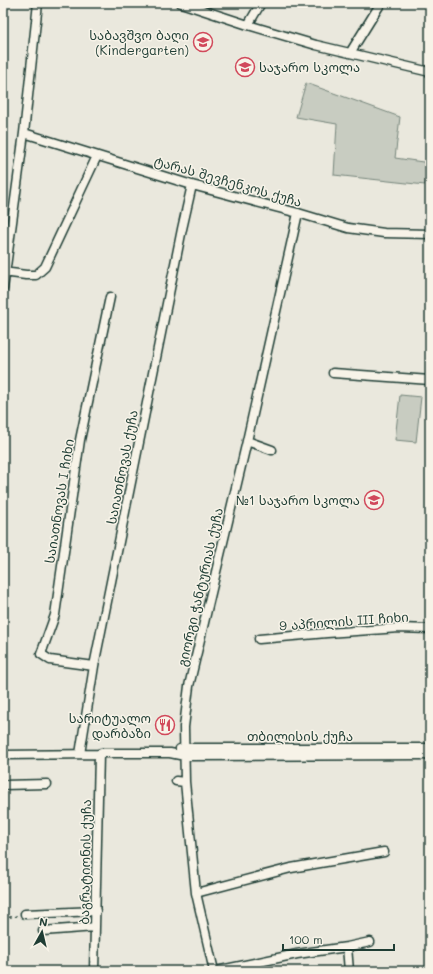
<svg xmlns="http://www.w3.org/2000/svg" width="433" height="974" viewBox="0 0 433 974" font-family="Mali,'Noto Sans Georgian',sans-serif">
<rect width="100%" height="100%" fill="#eae8dd"/>
<filter id="ink" filterUnits="userSpaceOnUse"><feTurbulence type="fractalNoise" baseFrequency=".025" numOctaves="2"/><feDisplacementMap in="SourceGraphic" scale="8" xChannelSelector="R" yChannelSelector="G"/><feConvolveMatrix kernelMatrix="1 2 1 2 8 2 1 2 1" color-interpolation-filters="sRGB"/></filter>
<g filter="url(#ink)">
<!-- green -->
<path fill="#c8ccc1" stroke="#74847a" d="M306,83L400,117L395,158L430,163V173H429L425,185L334,175L337,124L296,117Z
M400,395L421,397L416,442L395,440Z"/>
<g fill="none" stroke-linecap="round" stroke-linejoin="round">
<defs>
<path id="minor" d="M181,3L248,25L316,45L430,72
M248,25L261,3
M350,53L381,3
M24,133L192,185L298,213L348,228L384,233L430,234
M3,272L26,275H36L45,267L97,156
M3,289L24,133L38,3
M333,373L430,380
M247,441L272,450
M259,639L327,633L399,628L430,629
M94,666L50,660L41,654L55,615L80,440L110,297
M180,749L184,748H430
M80,754L94,666L182,229L192,185
M3,755L99,754L101,753H170L185,756L430,755
M176,781L185,782
M3,785L47,784
M196,893L291,868L384,852
M25,914L96,911
M43,931L95,927
M347,947L370,942
M94,971L99,754
M214,971L196,893L185,782L184,727L189,686L247,441L298,213
M216,971L297,954L347,947L349,971"/>
</defs>
<!-- minor casing -->
<use href="#minor" stroke="#1f3d34" stroke-width="11"/>
<!-- path -->
<path stroke="#1f3d34" stroke-width="1.5" stroke-dasharray="3 3" stroke-linecap="butt" d="M3,918L17,916"/>
<!-- minor -->
<use href="#minor" stroke="#f7f3e8" stroke-width="8"/>
</g>
</g>
<!-- icons -->
<defs>
<symbol id="school-ring" viewBox="-11 -11 22 22"><circle r="9.5" fill="#f7f3e8" stroke="#d1495b" stroke-width="1.5"/><path d="M0-5L7-2L0 1L-7-2ZM-4 1L0 2.5L4 1V4Q0 6-4 4Z" fill="#d1495b"/></symbol>
<symbol id="restaurant-ring" viewBox="-11 -11 22 22"><circle r="9.5" fill="#f7f3e8" stroke="#d1495b" stroke-width="1.5"/><path d="M-5-6h1v4h1v-4h1v4h1v-4h1v5L-1.5 .5V6h-2V.5L-5-1ZM5-6V6H3V1.5H1.5Q1.5-4 5-6Z" fill="#d1495b"/></symbol>
</defs>
<g fill-rule="evenodd">
<use href="#school-ring" x="192" y="31" width="22" height="22"/>
<use href="#school-ring" x="234" y="56" width="22" height="22"/>
<use href="#school-ring" x="363" y="489" width="22" height="22"/>
<use href="#restaurant-ring" x="154" y="714" width="22" height="22"/>
</g>
<g text-anchor="middle" stroke-width="3" stroke-linejoin="round" paint-order="stroke">
<!-- poi labels -->
<g font-size="13" fill="#1f3d34" stroke="#f7f3e8" text-anchor="end">
<text x="189" y="40">საბავშვო ბაღი<tspan x="189" dy="15">(Kindergarten)</tspan></text>
<text x="259" y="72" text-anchor="start">საჯარო სკოლა</text>
<text x="360" y="505">№1 საჯარო სკოლა</text>
<text x="151" y="723">სარიტუალო<tspan x="151" dy="15">დარბაზი</tspan></text>
</g>
<!-- street labels -->
<g font-size="13" fill="#1f3d34" stroke="#f7f3e8">
<text transform="translate(228 181) rotate(16)" y="5">ტარას შევჩენკოს ქუჩა</text>
<text transform="translate(122 467) rotate(-79)" y="5">საიათნოვას ქუჩა</text>
<text transform="translate(59 501) rotate(-81)" y="5">საიათნოვას I ჩიხი</text>
<text transform="translate(200 587) rotate(-77)" y="5">გიორგი ჭანტურიას ქუჩა</text>
<text transform="translate(344 621) rotate(-4)" y="5">9 აპრილის III ჩიხი</text>
<text x="300" y="741">თბილისის ქუჩა</text>
<text transform="translate(85 862) rotate(-89)" y="5">ბაგრატიონის ქუჩა</text>
</g>
</g>
<!-- margin -->
<rect width="433" height="974" fill="none" stroke="#f7f3e8" stroke-width="16"/>
<rect x="8" y="8" width="417" height="958" fill="none" stroke="#1f3d34" stroke-width="1.5" filter="url(#ink)"/>
<!-- north arrow -->
<g transform="translate(42 932) rotate(8)" stroke="#f7f3e8" stroke-width="3" paint-order="stroke">
<path d="M0-3L7 15L0 10L-7 15Z" fill="#1f3d34"/>
<text y="-6" font-size="11" font-weight="bold" text-anchor="middle" fill="#1f3d34">N</text>
</g>
<!-- scale -->
<path d="M283 944v6h111v-6" fill="none" stroke="#1f3d34" stroke-width="2"/>
<text x="289" y="944" font-size="12" fill="#1f3d34" stroke="#f7f3e8" stroke-width="3" paint-order="stroke">100 m</text>
</svg>
